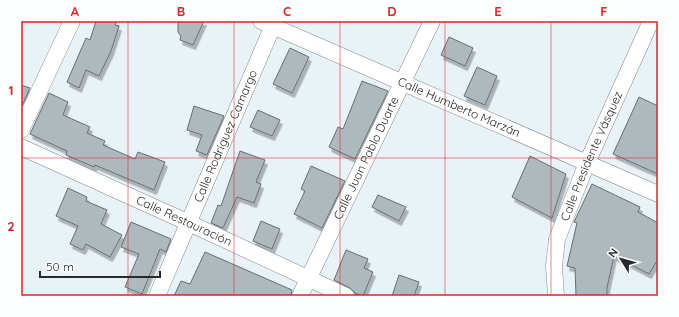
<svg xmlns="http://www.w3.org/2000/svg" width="679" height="317" viewBox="0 0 679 317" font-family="Quicksand,sans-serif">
<defs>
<filter id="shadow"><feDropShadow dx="2.5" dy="4.5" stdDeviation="0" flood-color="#0004"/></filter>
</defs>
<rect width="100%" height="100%" fill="#e9f2f7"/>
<!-- building -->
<path fill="#afb8bd" stroke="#666e73" filter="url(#shadow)" d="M96,21H117L115,25L119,26L111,51L99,76L86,70L79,88L67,82L86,38L90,40Z
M178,21H204L193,45L180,40L181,36L178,32Z
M449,37L473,48L465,66L441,55Z
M290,48L309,57L292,93L273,84Z
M477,67L497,76L485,105L464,96Z
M362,81L388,91L355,159L329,147L338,127L343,129Z
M21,85L30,88L21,108Z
M49,93L68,102L63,115L90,127L87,133L105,141L103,145L135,159L138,152L165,162L154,190L95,165L94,167L66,155L67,151L30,134Z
M639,97L658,106V174L613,154Z
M194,106L224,116L207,155L196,151L202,135L187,130Z
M258,110L280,120L272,136L250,127Z
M240,151L265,160L256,182L261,184L254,203L237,197L223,228L211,223L218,205L221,206Z
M530,156L566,174L552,218L512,197Z
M311,166L345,181L322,228L294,214L305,191L301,189Z
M592,184L640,207L638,212L658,223V259L649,274L614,256L607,288V296H576L575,268L567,266L577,223L574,222Z
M68,188L87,197L86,201L107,210L101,224L122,235L110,257L86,244L83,250L70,244L78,226L56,216Z
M378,195L406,207L399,221L372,207Z
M261,221L280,229L272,249L253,241Z
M131,222L171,239L166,252L160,249L142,294L125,287L139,254L121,247Z
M346,250L368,259L364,268L373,272L363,296L355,293L350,288L334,280Z
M205,252L292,290L291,296H174L181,281L190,284Z
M399,275L419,282L414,296H392Z"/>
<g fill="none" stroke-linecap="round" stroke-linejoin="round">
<defs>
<g id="street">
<path id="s1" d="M261,21L658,194"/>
<path d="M21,130L72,21"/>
<path id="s2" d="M21,147L189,223L346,296"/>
<path id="s3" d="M157,296L275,21"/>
<path id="s4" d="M300,296L432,21"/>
<path id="s5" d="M556,296L554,266L557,239L587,163L651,21"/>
</g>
</defs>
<!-- street casing -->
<use href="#street" stroke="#818a8f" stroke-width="17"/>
<!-- street -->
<use href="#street" stroke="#fff" stroke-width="16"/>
</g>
<!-- grid -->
<path fill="none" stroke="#d62828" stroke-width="1" stroke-opacity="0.55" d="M128,21V296M234,21V296M340,21V296M445,21V296M551,21V296M21,158H658"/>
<g text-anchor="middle" stroke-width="3" stroke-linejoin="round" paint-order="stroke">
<!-- street labels -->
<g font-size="12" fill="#272a2c" stroke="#fcfeff">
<text dy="4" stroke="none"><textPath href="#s1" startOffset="216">Calle Humberto Marzán</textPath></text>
<text dy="4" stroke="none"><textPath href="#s3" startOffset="174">Calle Rodríguez Camargo</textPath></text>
<text dy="4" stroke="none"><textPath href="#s5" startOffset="147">Calle Presidente Vásquez</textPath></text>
<text dy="4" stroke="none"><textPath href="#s4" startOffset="153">Calle Juan Pablo Duarte</textPath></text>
<text dy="4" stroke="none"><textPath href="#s2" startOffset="179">Calle Restauración</textPath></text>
</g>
</g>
<!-- border -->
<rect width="679" height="317" fill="none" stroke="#fcfeff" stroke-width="44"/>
<!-- north arrow -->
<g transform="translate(621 259) rotate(307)" stroke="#fcfeff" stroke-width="3" paint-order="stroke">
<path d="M0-3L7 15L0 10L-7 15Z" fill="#272a2c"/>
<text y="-6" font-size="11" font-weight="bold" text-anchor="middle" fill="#272a2c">N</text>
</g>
<!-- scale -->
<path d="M40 271v6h120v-6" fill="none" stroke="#272a2c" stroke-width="2"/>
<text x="46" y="271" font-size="12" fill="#272a2c" stroke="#fcfeff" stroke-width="3" paint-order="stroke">50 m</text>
<rect x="22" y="22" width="635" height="273" fill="none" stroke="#d62828" stroke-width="1.5"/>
<g font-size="13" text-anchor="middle" font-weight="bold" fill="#d62828">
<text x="75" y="16">A</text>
<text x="181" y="16">B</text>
<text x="287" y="16">C</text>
<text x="392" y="16">D</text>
<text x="498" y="16">E</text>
<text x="604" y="16">F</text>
<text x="11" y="95">1</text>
<text x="11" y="231">2</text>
</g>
</svg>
